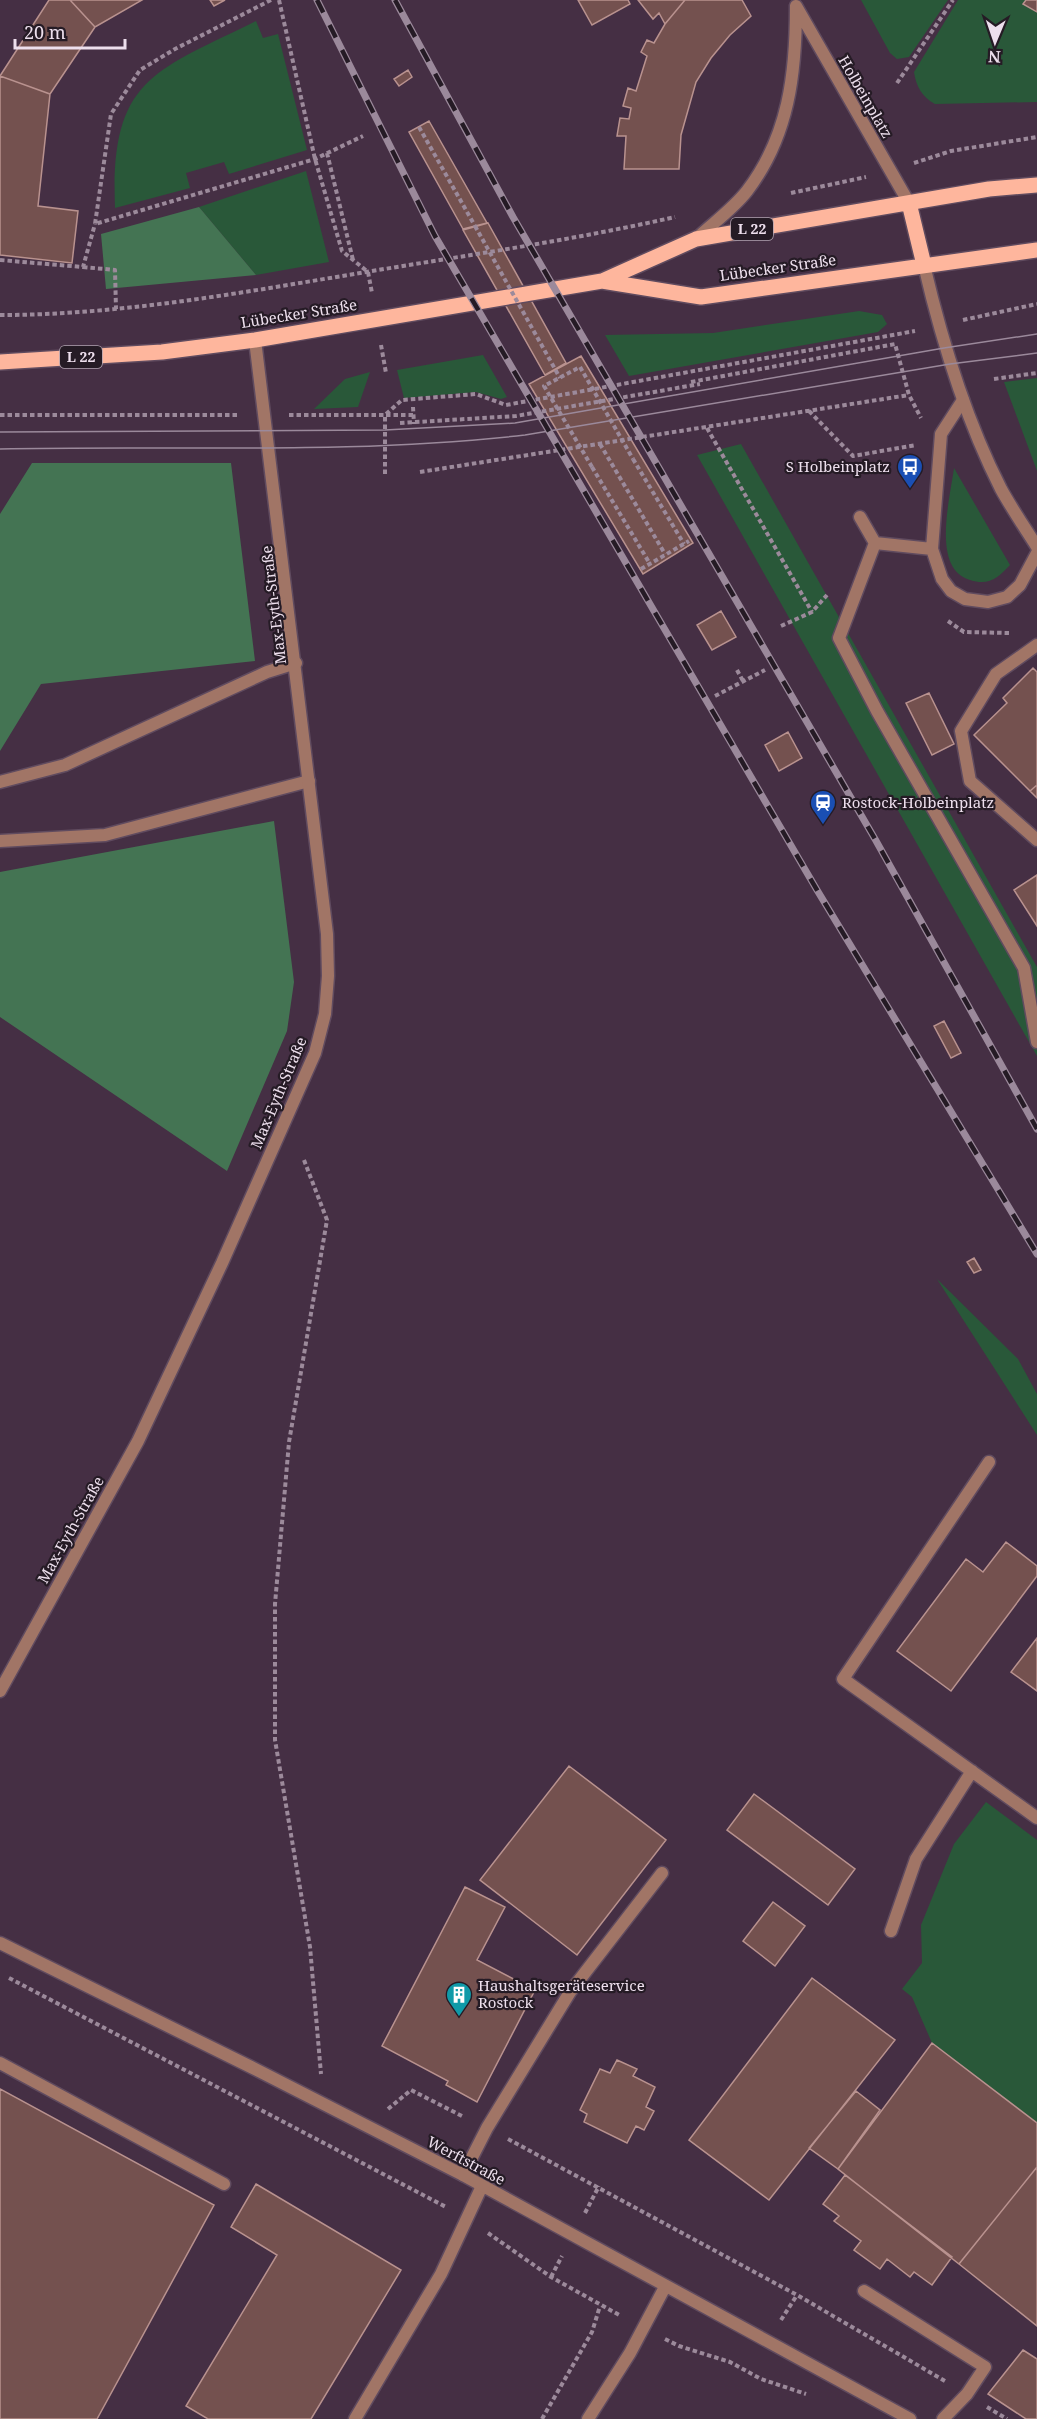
<svg xmlns="http://www.w3.org/2000/svg" width="1037" height="2419" viewBox="0 0 1037 2419" font-family="'Noto Serif',serif">
<rect width="100%" height="100%" fill="#452f44"/>
<!-- green -->
<path fill="#295839" d="M861,0H948L909,57L897,59L890,53Z
M958,0H1026L1024,4L1037,12V102L935,104C922,97 916,86 914,72Z
M256,21L263,38L278,34L307,150L229,174L224,162L186,173L190,188L115,208C110,79 153,72 256,21Z
M306,171L329,262L256,275L199,207Z
M859,311L882,315L887,324L878,332L629,376L605,335L713,333Z
M483,355L507,397L501,399L476,392L404,398L397,370Z
M370,372L358,407L314,409L345,379Z
M1037,378V471L1004,382Z
M741,444L1037,967V1056L697,455Z
M954,468L1010,565C998,578 989,586 970,580C931,569 950,499 954,468Z
M937,1279L1018,1359L1037,1394V1435Z
M986,1802L1037,1840V2123L932,2043L912,1997L902,1989L922,1963L921,1925L954,1844Z"/>
<!-- forest -->
<path fill="#447453" d="M199,207L256,275L106,289L101,234Z
M32,463H231L255,661L41,684L0,751V514Z
M274,821L294,982L287,1031L227,1171L0,1017V872Z"/>
<!-- building -->
<path fill="#74514f" stroke="#b9928f" stroke-width="1.5" d="M49,0H70L95,27L50,94L0,76Z
M70,0H142L95,27Z
M210,0H225L214,6Z
M578,0H628L630,4L592,25Z
M638,0H685L665,24L659,13L653,19Z
M685,0H742L751,16L730,35L711,58L696,82L681,135L679,169H624L626,136H617L620,118L629,119L631,108L623,106L628,88L636,91L647,56L641,52L647,40L654,43L665,24Z
M1026,0H1037V12L1023,4Z
M408,70L412,77L399,86L394,79Z
M0,76L50,94L38,206L78,211L72,263L0,255Z
M429,121L487,223L463,229L409,132Z
M488,223L566,363L545,375L463,230Z
M581,356L693,543L643,574L529,384Z
M721,611L736,637L712,650L697,625Z
M1033,668L1037,672V785L1030,791L974,735L1007,703L1003,698Z
M929,693L954,744L932,755L906,703Z
M788,732L802,758L779,771L765,745Z
M1037,785V798L1030,791Z
M1037,875V926L1014,890Z
M944,1021L961,1053L951,1058L934,1026Z
M974,1258L981,1270L974,1273L967,1262Z
M1006,1542L1037,1566V1576L951,1691L897,1651L966,1559L983,1572Z
M1037,1638V1691L1011,1672Z
M569,1766L666,1840L577,1955L480,1880Z
M754,1794L855,1869L828,1905L727,1830Z
M465,1887L505,1907L477,1960L535,1990L477,2102L446,2085L448,2081L382,2046Z
M773,1902L805,1926L775,1966L743,1941Z
M812,1978L895,2040L769,2200L689,2140Z
M932,2043L1037,2123V2167L959,2264L838,2169Z
M617,2060L637,2069L633,2076L655,2087L646,2107L654,2111L644,2130L636,2126L627,2143L584,2122L587,2114L580,2110L600,2069L610,2073Z
M0,2089L214,2205L97,2419H0Z
M856,2091L880,2110L838,2169L809,2148Z
M1037,2167V2326L959,2264Z
M845,2175L952,2257L932,2285L914,2272L910,2277L887,2259L880,2269L854,2250L861,2241L834,2221L839,2216L823,2204Z
M256,2184L401,2270L311,2419H208L186,2406L277,2255L231,2227Z
M1023,2350L1037,2359V2419H1026L988,2394Z"/>
<g fill="none" stroke-linecap="round" stroke-linejoin="round">
<defs>
<path id="service" d="M963,400L941,434L932,549L942,579L951,591L965,599L988,602L1007,597L1020,585L1037,553
M860,517L875,543L932,549
M875,543L839,638L877,711L1024,968L1037,1042
M1037,645L996,674L961,731L970,781L1037,840
M0,782L65,765L267,672L296,663
M0,841L105,835L309,781
M989,1462L843,1679L1037,1818
M891,1931L916,1859L972,1771
M0,2063L224,2184
M463,2175L487,2128L570,1992L662,1873
M864,2291L985,2367L967,2394L943,2419
M355,2419L441,2274L482,2186"/>
<path id="minor" d="M924,265C942,342 965,418 1001,489C1012,509 1025,528 1037,547
M588,2419L630,2353L665,2287"/>
<path id="tertiary" d="M796,6L909,203
M696,239C713,223 733,209 747,191C789,136 796,73 796,6
M0,1691L138,1441L222,1263L315,1053L325,1014L328,976L327,934L255,340
M0,1943L251,2067L463,2175L910,2419"/>
<path id="primary" d="M909,203L924,265
M602,281L701,297L1037,250
M0,362L162,352L255,340L602,281L696,239L989,189L1037,185"/>
</defs>
<!-- service casing -->
<use href="#service" stroke="#604b5f" stroke-width="15"/>
<!-- minor casing -->
<use href="#minor" stroke="#604b5f" stroke-width="15"/>
<!-- tertiary casing -->
<use href="#tertiary" stroke="#604b5f" stroke-width="15"/>
<!-- primary casing -->
<use href="#primary" stroke="#604b5f" stroke-width="18"/>
<!-- path -->
<path stroke="#9c8a9b" stroke-width="4" stroke-dasharray="4.5 3" stroke-linecap="butt" d="M271,0L175,49L140,70L111,114L95,224L315,159L363,136
M279,0L315,159L342,251L368,272L372,293
M897,83L953,0
M419,127L475,226
M327,153L353,260
M914,163L951,151L1037,137
M791,193L866,177
M0,260L83,267L95,224
M83,267L115,270L116,309
M0,315C122,315 245,292 366,272C469,255 573,240 675,217
M963,320L1037,304
M381,345L386,373
M994,379L1037,373
M691,382L895,344L909,395L921,418
M413,407L414,424
M809,411L853,456L916,445
M0,415H239
M289,415H385L402,400L476,394L506,405L915,331
M400,423L516,416L700,384
M707,428L812,612
M600,444L665,554
M633,459L684,544
M592,467L650,564
M420,472L909,395
M385,474V415H414
M641,569L689,541
M948,621L964,632L1009,633
M781,626L812,612L827,595
M737,670L743,681
M715,696L765,670
M304,1160L327,1220L289,1442L275,1604V1740L310,1947L321,2074
M9,1978L446,2207
M388,2109L411,2090L464,2117
M508,2139L797,2295L945,2381
M585,2213L599,2186
M488,2233L551,2277L621,2316
M551,2277L562,2256
M781,2320L797,2295
M665,2339L679,2346L730,2362L761,2379L806,2394
M987,2407L1007,2419
M542,2419L592,2332L600,2306"/>
<!-- service -->
<use href="#service" stroke="#a17566" stroke-width="12"/>
<!-- minor -->
<use href="#minor" stroke="#a17566" stroke-width="12"/>
<!-- tertiary -->
<use href="#tertiary" stroke="#a17566" stroke-width="12"/>
<!-- primary -->
<use href="#primary" stroke="#feb69d" stroke-width="15"/>
<!-- tram -->
<path stroke="#9b899b" stroke-width="1.5" d="M0,432L385,430L515,423L944,348L1037,334
M0,449C175,445 351,455 525,435L950,364L1037,353"/>
<defs>
<path id="rail" d="M317,0L435,236L817,890L1037,1254
M395,0L513,217L875,839L1037,1129"/>
</defs>
<!-- rail casing -->
<use href="#rail" stroke="#9b899b" stroke-width="7"/>
<!-- rail -->
<use href="#rail" stroke="#251b25" stroke-width="4.5" stroke-dasharray="14" stroke-linecap="butt"/>
<!-- path-bridge -->
<path stroke="#9c8a9b" stroke-width="4" stroke-dasharray="4.5 3" stroke-linecap="butt" d="M475,226L560,378
M592,467L544,386L580,367L633,459"/>
</g>
<!-- icons -->
<defs>
<symbol id="bus-pin" viewBox="-11 -11 22 30"><path d="M0 17L-7.5 6A9.5 9.5 0 1 1 7.5 6Z" fill="#1a4fb4" stroke="#251b25"/><path d="M-5-6H5V4H4V6H2V4H-2V6H-4V4H-5ZM-3.5-4V0h7V-4ZM-3.5 1.2v1.5H-2V1.2ZM2 1.2v1.5H3.5V1.2Z" fill="#fff"/></symbol>
<symbol id="station-pin" viewBox="-11 -11 22 30"><path d="M0 17L-7.5 6A9.5 9.5 0 1 1 7.5 6Z" fill="#1a4fb4" stroke="#251b25"/><path d="M-3-6H3Q5-6 5-4V2Q5 4 3 4L4.5 6H3L1.5 4h-3L-3 6H-4.5L-3 4Q-5 4-5 2V-4Q-5-6-3-6ZM-3.5-4v3h7v-3ZM-3.5 1v1.5H-2V1ZM2 1v1.5H3.5V1Z" fill="#fff"/></symbol>
<symbol id="building-pin" viewBox="-11 -11 22 30"><path d="M0 17L-7.5 6A9.5 9.5 0 1 1 7.5 6Z" fill="#0f9aa8" stroke="#251b25"/><path d="M-4-6H4V6H1V3H-1V6H-4ZM-2.5-4.3h1.7v1.8h-1.7ZM.8-4.3h1.7v1.8H.8ZM-2.5-1h1.7V.8h-1.7ZM.8-1h1.7V.8H.8Z" fill="#fff"/></symbol>
</defs>
<g fill-rule="evenodd">
<use href="#bus-pin" x="895" y="452" width="30" height="40"/>
<use href="#station-pin" x="808" y="788" width="30" height="40"/>
<use href="#building-pin" x="444" y="1980" width="30" height="40"/>
</g>
<g text-anchor="middle" stroke-width="4.5" stroke-linejoin="round" paint-order="stroke">
<!-- shield labels -->
<g fill="#251b25" stroke="#b1a4b1" stroke-width="1.5">
<rect x="731" y="218" width="42" height="22" rx="4.5"/>
<rect x="60" y="346" width="42" height="22" rx="4.5"/>
</g>
<g font-size="14" font-weight="bold" fill="#eddfed">
<text x="752" y="234">L 22</text>
<text x="81" y="362">L 22</text>
</g>
<!-- street labels -->
<g font-size="15" fill="#eddfed" stroke="#251b25">
<text transform="translate(865 97) rotate(60)" y="5">Holbeinplatz</text>
<text transform="translate(778 268) rotate(-8)" y="5">Lübecker Straße</text>
<text transform="translate(299 314) rotate(-9)" y="5">Lübecker Straße</text>
<text transform="translate(274 605) rotate(-97)" y="5">Max-Eyth-Straße</text>
<text transform="translate(279 1093) rotate(-67)" y="5">Max-Eyth-Straße</text>
<text transform="translate(71 1530) rotate(-61)" y="5">Max-Eyth-Straße</text>
<text transform="translate(466 2161) rotate(28)" y="5">Werftstraße</text>
</g>
<!-- poi labels -->
<g font-size="15" fill="#eddfed" stroke="#251b25" text-anchor="start">
<text x="890" y="472" text-anchor="end">S Holbeinplatz</text>
<text x="842" y="808">Rostock-Holbeinplatz</text>
<text x="478" y="1991">Haushaltsgeräteservice<tspan x="478" dy="17">Rostock</tspan></text>
</g>
</g>
<!-- north arrow -->
<g transform="translate(995 42) rotate(182)" stroke="#251b25" stroke-width="4.5" paint-order="stroke">
<path d="M0-4.5L10 22L0 15L-10 22Z" fill="#eddfed"/>
<text y="-9" font-size="16" font-weight="bold" text-anchor="middle" fill="#eddfed">N</text>
</g>
<!-- scale -->
<path d="M15 39v9h110v-9" fill="none" stroke="#eddfed" stroke-width="3"/>
<text x="24" y="39" font-size="18" fill="#eddfed" stroke="#251b25" stroke-width="4.5" paint-order="stroke">20 m</text>
</svg>
